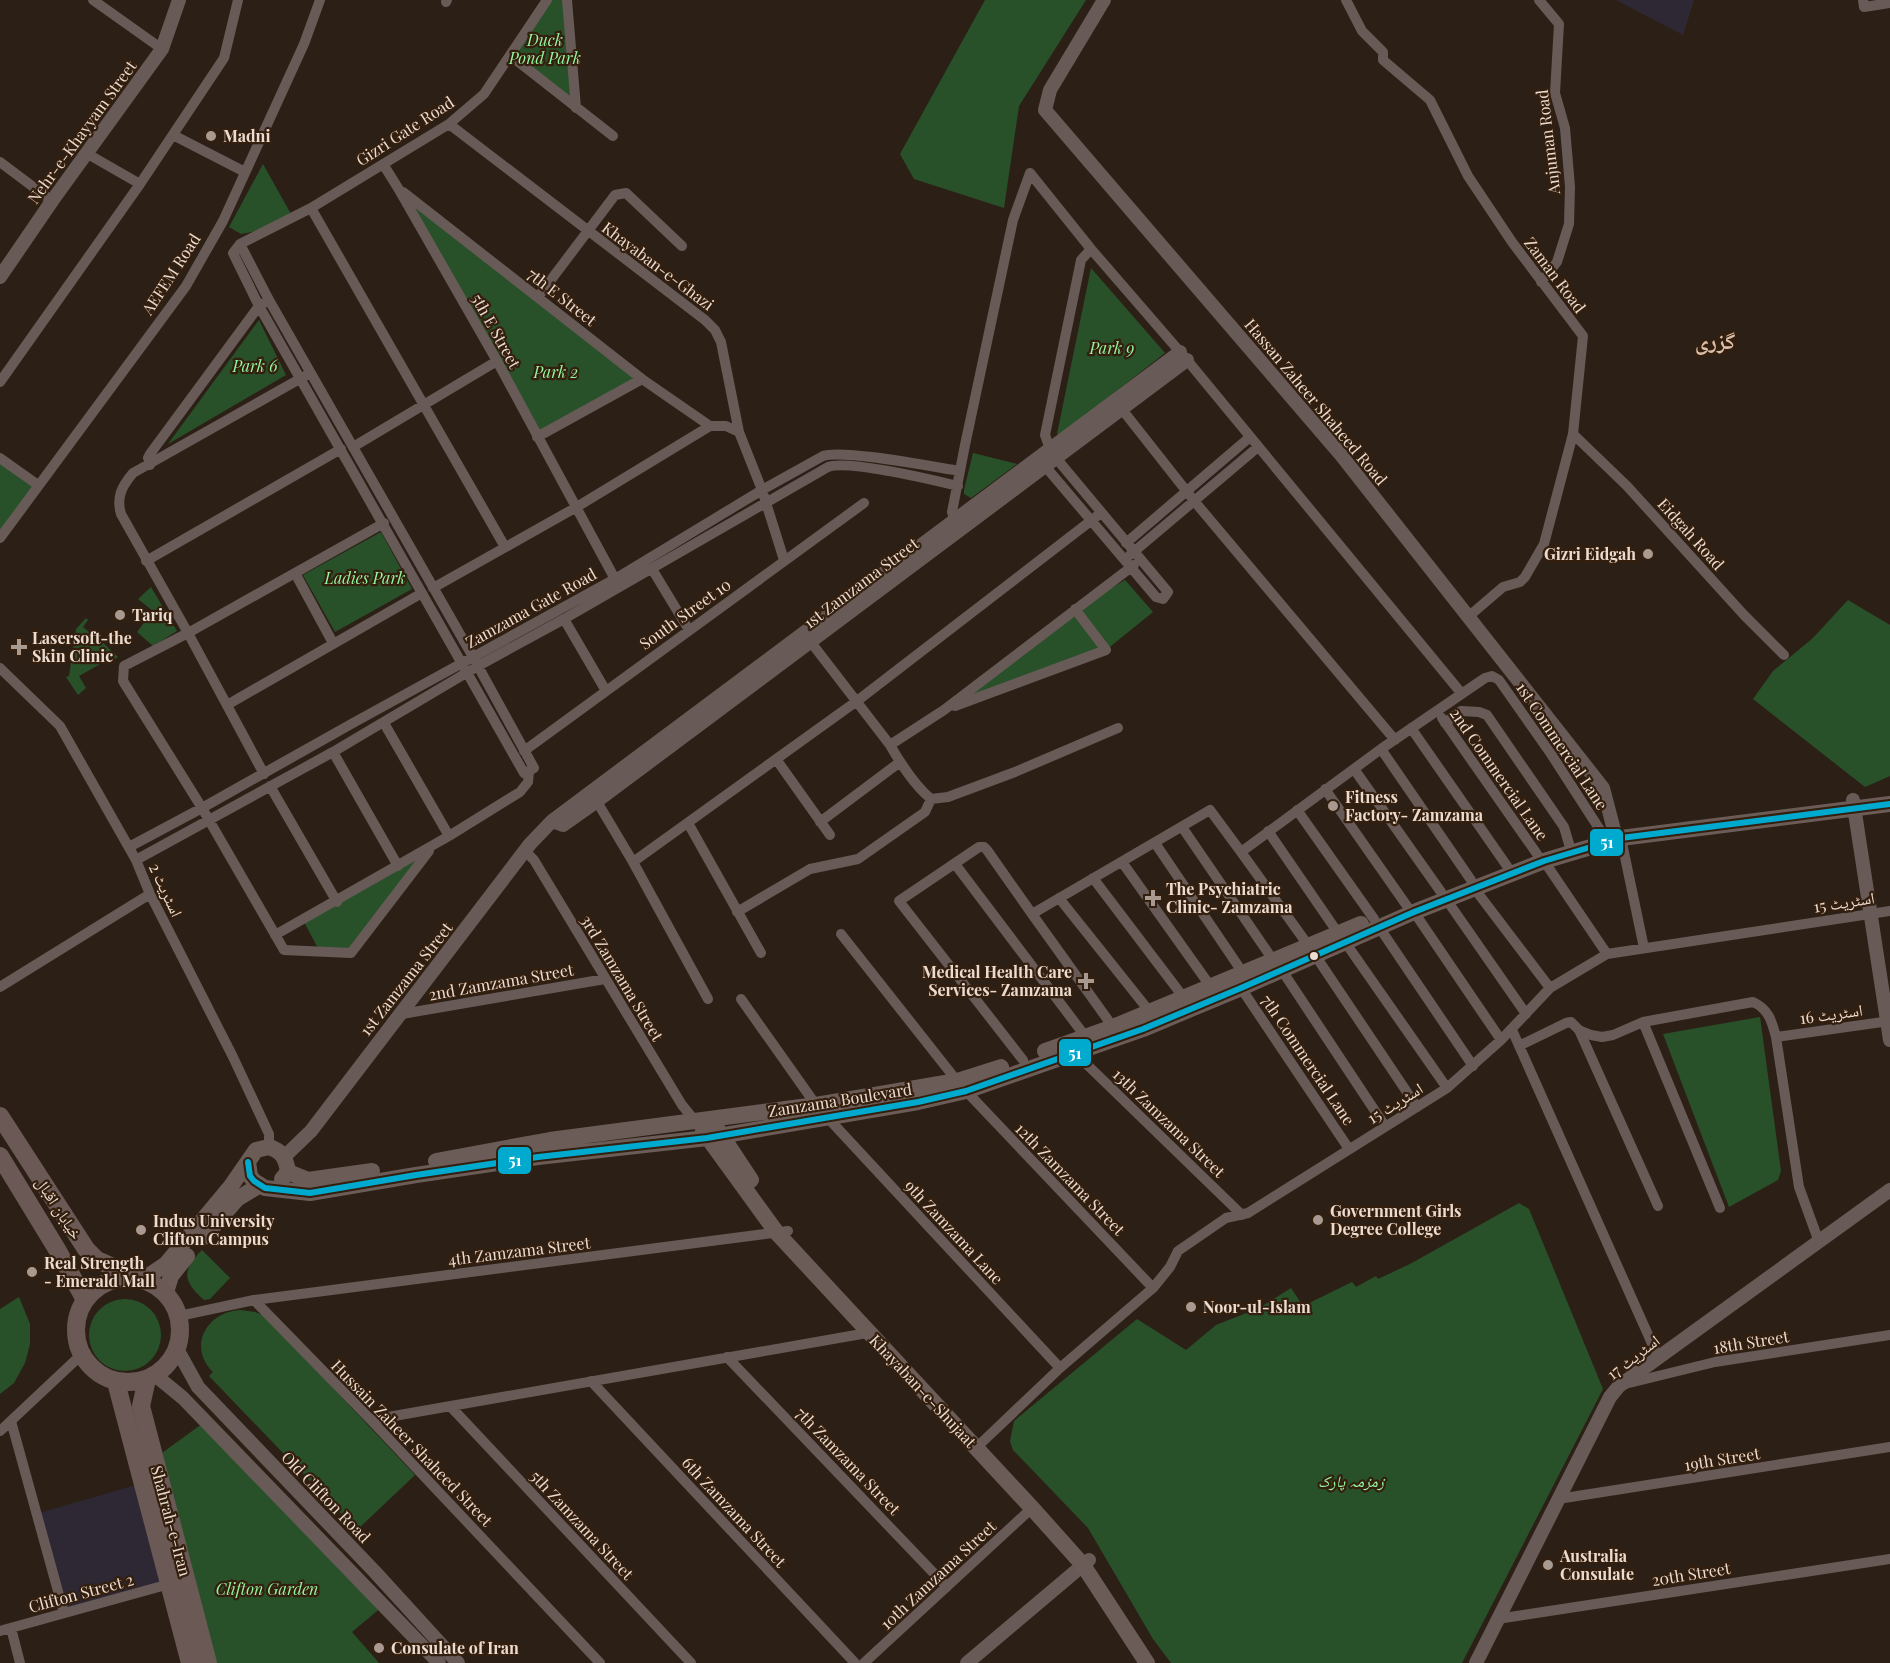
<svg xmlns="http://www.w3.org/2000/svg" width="1890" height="1663" viewBox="0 0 1890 1663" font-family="'Playfair Display','Noto Naskh Arabic',serif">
<rect width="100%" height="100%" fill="#2c2016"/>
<!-- education -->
<path fill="#2d2834" d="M1616,0H1694L1683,35Z
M143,1483L170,1584L64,1613L36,1514Z"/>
<!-- green -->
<path fill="#28512a" d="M546,0H567L576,108L511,56Z
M985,0H1086L1019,106L1004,208L914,179L900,154Z
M263,164L291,214L263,230L241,234L229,227Z
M398,188L642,379L537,437Z
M1091,268L1165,353L1061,434H1057Z
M259,320L286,375L168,444Z
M973,453L1017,464L971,498L964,494V490Z
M0,458L38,485L0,537Z
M381,532L412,589L335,632L303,575Z
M1125,580L1153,612L1106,650L944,710L1075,609Z
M151,587L177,631L153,646L137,632L153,611L138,599Z
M1848,600L1890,625V776L1865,787L1753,699L1773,671L1813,638Z
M86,618L88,620L83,627L90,633L89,635L99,643L101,641L118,657L115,659L111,658L79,676L86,688L78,695L66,677L69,676L76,629Z
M433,845L351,953L320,952L303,920Z
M1760,1017L1781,1171L1778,1180L1729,1207L1663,1034Z
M1519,1203L1529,1209L1603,1389L1462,1663H1171L1153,1639L1088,1528L1013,1450L1010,1441L1014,1421L1137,1319L1186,1350L1216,1325L1259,1308L1291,1288L1303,1306L1352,1282L1356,1287L1376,1276L1378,1279L1410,1264Z
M202,1250L230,1278L210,1299L204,1300C182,1281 182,1270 202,1250Z
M19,1297L30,1324V1344L25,1363L14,1383L0,1394V1309Z
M89 1335a36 36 0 1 1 72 0a36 36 0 1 1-72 0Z
M240,1310L255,1312L265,1316L415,1475L357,1530L209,1376L213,1372C187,1346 207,1312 240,1310Z
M206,1421L383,1606L352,1632L379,1663H213L155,1458Z"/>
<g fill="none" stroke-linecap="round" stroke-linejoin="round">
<!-- minor -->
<path stroke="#685a57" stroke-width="10" d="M93,0L162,49
M567,0L576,108
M1346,0L1362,31L1383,52V60L1430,100L1468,176L1512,242L1583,336L1573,434L1544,544L1525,577L1520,582L1503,587L1468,617
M1539,0L1559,24L1555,93L1565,128L1570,187L1569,224L1557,262L1541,282
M1863,0L1864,7L1890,3
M446,2L447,0
M511,56L613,136
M449,124L705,320L715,330L721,342L739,432L762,490L784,560
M173,135L245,172
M86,153L140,184
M0,162L52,201
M383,164L398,188L497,361L615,579
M1030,173L1091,249L1187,360L1462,694
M403,192L642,379L710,426
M311,208L505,547
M240,244L269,300L473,657L534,768L529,771L528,782L520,792L449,836L275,935
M538,297L615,195L626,193L682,246
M0,382L140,184L224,58L238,0
M1117,403L1195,502L1395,740
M1573,434L1627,486L1744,615L1784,655
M537,437L642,379
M353,447L497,361
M1050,449L1045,435L1079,270L1081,260L1091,249
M0,458L38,485
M150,465L148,458L150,454L259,306L264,303
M1045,466L1156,597L1163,599L1168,592L1056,458
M384,523L188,633L124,666L123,681L202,808L284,950L351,953L429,851
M956,525L952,512L965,445L1013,220L1030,173
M0,538L186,286L223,221L304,44L320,0
M1126,543L1250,437
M1130,555L1258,447
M146,561L341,449
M652,569L689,630
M295,573L333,643
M433,588L575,508L710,426H726L739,432
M564,619L606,691
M810,641L890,745C901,764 914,785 931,799L948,797L1015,772L1118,728
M0,668L60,726L136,860L150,894L233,1057L269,1134V1147
M227,705L422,593
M955,706L1106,650L1075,609
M1442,718L1537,854
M384,723L449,836
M1445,723L1461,711L1479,712L1487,715L1564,827L1569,844
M1411,728L1507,866
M890,745L944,710L1134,565
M1381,749L1471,880
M524,751L864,503
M333,752L398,866
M776,759L830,835
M1354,769L1441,892
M529,771L524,773L259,306L233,253L240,244L311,208L449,124L484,94L547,0
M264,774L188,633L121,514C116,497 122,486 133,473L305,376
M270,786L337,902
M1325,789L1407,906
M593,795L633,862L708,999
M1297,810L1374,919
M820,822L900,762
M688,823L761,953
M1182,827L1273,960
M1268,831L1338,933
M1621,838L1644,948
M1155,843L1243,973
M129,847L202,808L353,723L615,579L762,490L823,456C843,449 934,467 960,471
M525,851L534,860L682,1105L695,1121
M1241,852L1308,945
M136,860L333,752L478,666L564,619L828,467C848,460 933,480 958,486
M1544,861L1607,954
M633,862L857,701L1101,513
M1122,862L1211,987
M955,864L1085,1036
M1093,878L1184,998
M1474,888L1550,988
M1059,898L1150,1012
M1446,899L1526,1014
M737,912L810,869L858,859L925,812L931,799
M1414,912L1501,1040
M1032,914L1113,1027
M1379,927L1473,1066
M841,934L957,1081
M1345,942L1447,1088
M1315,955L1417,1107
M1281,969L1385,1126
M0,987L150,894
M1241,988L1349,1149
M741,999L816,1105
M402,1014L605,979
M1643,1022L1720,1208
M1512,1030L1658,1357
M1579,1030L1658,1206
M1776,1037L1890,1021
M1519,1046L1566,1023L1571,1022L1579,1030L1591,1035L1602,1037L1613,1035L1643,1022L1753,1002C1769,1009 1772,1022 1776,1037L1799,1187L1819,1242
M1074,1052L1242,1215
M1023,1060L899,901L979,847H984L987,850L1032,914L1210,810L1241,852L1381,749L1485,678L1492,676L1499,680L1551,754L1602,833
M966,1091L1153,1288
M827,1117L1060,1368
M254,1300L788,1231
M179,1316L254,1300L371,1420L600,1663
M727,1357L947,1587
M591,1381L855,1663
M1625,1384L1715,1362L1890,1335
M451,1407L691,1663
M371,1420L873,1332
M11,1421L64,1613
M0,1431L81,1355
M976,1448L1060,1368L1153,1288L1170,1267L1178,1251L1226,1218L1248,1213L1447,1088L1501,1040L1550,988L1607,954L1890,911
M1558,1499L1890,1447
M1497,1619L1890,1559
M11,1628L20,1663
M0,1631L173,1583
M864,1663L1032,1508"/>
<!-- tertiary -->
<path stroke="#685a57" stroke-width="14" d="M1104,0L1050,90L1045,110L1341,455L1603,788L1614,830
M0,277L52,201L162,49L179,0
M1853,800L1890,1040
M555,822L563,825L597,801L1187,360
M284,1157L311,1131L530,844L552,821L1180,352
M177,1349L198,1387L375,1572L458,1663
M155,1375L183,1398L439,1663
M967,1663L1089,1560
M1476,1663L1610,1397L1619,1386L1890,1190"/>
<!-- secondary -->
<path stroke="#6c5c57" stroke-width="16" d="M1045,1051L1113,1027L1361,924
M716,1127L751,1180
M703,1131L777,1233L1032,1508L1083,1565L1147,1663
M436,1161L550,1140L816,1105L957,1081L1001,1067
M248,1162L250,1176L254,1181L265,1188L310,1193L416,1175L538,1157L707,1138L918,1102L966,1091L1143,1029L1241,988L1414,912L1544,861L1621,838L1890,804
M288,1172L308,1180L372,1171
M204,1237L237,1199L260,1185
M144,1279L166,1264L231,1186L256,1150L269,1147C282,1151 286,1158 288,1172L282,1179
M166,1292L171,1276L187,1256"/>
<!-- primary -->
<path stroke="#6a5955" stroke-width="18" d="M0,1116L86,1249L97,1260L134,1276
M0,1156L58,1251L85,1300
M76 1330a52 52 0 1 1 104 0a52 52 0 1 1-104 0Z
M147,1379L141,1406L208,1663
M116,1382L190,1663"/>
<defs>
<path id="bus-1" d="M248,1162L250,1176L254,1181L265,1188L310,1193L416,1175L538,1157L707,1138L918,1102L966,1091L1143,1029L1241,988L1414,912L1544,861L1621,838L1890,804"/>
</defs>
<!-- bus-1 casing -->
<use href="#bus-1" stroke="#341f0e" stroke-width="10"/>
<!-- bus-1 -->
<use href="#bus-1" stroke="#00a9ce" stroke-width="6"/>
</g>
<!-- markers -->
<g fill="#a89a90" stroke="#341f0e" stroke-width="2">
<circle cx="211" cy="136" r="6"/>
<circle cx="1648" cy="554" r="6"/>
<circle cx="120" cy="615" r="6"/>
<path d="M16 638h6v6h6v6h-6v6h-6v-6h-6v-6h6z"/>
<circle cx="1333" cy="806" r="6"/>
<path d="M1150 889h6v6h6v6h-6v6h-6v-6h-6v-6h6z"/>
<path d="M1083 972h6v6h6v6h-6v6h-6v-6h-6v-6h6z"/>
<circle cx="1318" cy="1220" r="6"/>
<circle cx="141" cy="1230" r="6"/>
<circle cx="32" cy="1272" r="6"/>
<circle cx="1191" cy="1307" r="6"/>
<circle cx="1548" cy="1565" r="6"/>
<circle cx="379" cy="1648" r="6"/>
</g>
<circle fill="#ebdcd1" stroke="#341f0e" stroke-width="2" cx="1314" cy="956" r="5"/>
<g text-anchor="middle" stroke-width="4.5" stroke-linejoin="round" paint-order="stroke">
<!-- park labels -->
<g font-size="16" font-style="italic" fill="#94f69e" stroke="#341f0e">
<text x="545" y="46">Duck<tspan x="545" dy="18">Pond Park</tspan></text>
<text x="1112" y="354">Park 9</text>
<text x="255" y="372">Park 6</text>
<text x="556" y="378">Park 2</text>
<text x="365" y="584">Ladies Park</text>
<text x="1351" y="1487">زمزمہ پارک</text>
<text x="267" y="1595">Clifton Garden</text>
</g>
<!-- street labels -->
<g font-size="16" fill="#ebdcd1" stroke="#341f0e">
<text transform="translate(405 131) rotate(-33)" y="6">Gizri Gate Road</text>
<text transform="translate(82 132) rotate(-54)" y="6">Nehr-e-Khayyam Street</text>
<text transform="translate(1548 142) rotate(-97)" y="6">Anjuman Road</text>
<text transform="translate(658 266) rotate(37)" y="6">Khayaban-e-Ghazi</text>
<text transform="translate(171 274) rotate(-57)" y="6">AEFEM Road</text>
<text transform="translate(1555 275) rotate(53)" y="6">Zaman Road</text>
<text transform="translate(562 297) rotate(38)" y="6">7th E Street</text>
<text transform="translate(496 331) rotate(61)" y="6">5th E Street</text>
<text transform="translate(1316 402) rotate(50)" y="6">Hassan Zaheer Shaheed Road</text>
<text transform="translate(1691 534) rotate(48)" y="6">Eidgah Road</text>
<text transform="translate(861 583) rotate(-37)" y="6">1st Zamzama Street</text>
<text transform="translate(531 608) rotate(-29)" y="6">Zamzama Gate Road</text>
<text transform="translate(685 614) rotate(-36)" y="6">South Street 10</text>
<text transform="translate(1562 746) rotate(56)" y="6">1st Commercial Lane</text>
<text transform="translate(1499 774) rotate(55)" y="6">2nd Commercial Lane</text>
<text transform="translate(166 890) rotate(65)" y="6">اسٹریٹ 2</text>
<text transform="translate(1844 902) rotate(-9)" y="6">اسٹریٹ 15</text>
<text transform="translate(622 978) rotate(59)" y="6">3rd Zamzama Street</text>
<text transform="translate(406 979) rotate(-52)" y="6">1st Zamzama Street</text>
<text transform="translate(501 982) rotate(-10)" y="6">2nd Zamzama Street</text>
<text transform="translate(1831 1014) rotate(-8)" y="6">اسٹریٹ 16</text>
<text transform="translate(1308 1060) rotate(56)" y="6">7th Commercial Lane</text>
<text transform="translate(840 1100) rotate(-9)" y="6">Zamzama Boulevard</text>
<text transform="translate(1395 1103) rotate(-32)" y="6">اسٹریٹ 15</text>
<text transform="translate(1169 1123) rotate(44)" y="6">13th Zamzama Street</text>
<text transform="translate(1070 1179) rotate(46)" y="6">12th Zamzama Street</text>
<text transform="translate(59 1208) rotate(57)" y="6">خیابان اقبال</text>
<text transform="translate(954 1232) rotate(47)" y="6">9th Zamzama Lane</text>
<text transform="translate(519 1251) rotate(-7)" y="6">4th Zamzama Street</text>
<text transform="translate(1751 1342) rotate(-9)" y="6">18th Street</text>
<text transform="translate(1633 1357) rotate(-38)" y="6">اسٹریٹ 17</text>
<text transform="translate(923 1391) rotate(47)" y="6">Khayaban-e-Shujaat</text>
<text transform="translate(412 1443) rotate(46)" y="6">Hussain Zaheer Shaheed Street</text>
<text transform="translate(1722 1459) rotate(-9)" y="6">19th Street</text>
<text transform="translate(848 1461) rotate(46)" y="6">7th Zamzama Street</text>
<text transform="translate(326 1497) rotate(46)" y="6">Old Clifton Road</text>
<text transform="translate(734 1512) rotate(47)" y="6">6th Zamzama Street</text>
<text transform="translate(171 1521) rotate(75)" y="6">Shahrah-e-Iran</text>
<text transform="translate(582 1525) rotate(47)" y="6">5th Zamzama Street</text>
<text transform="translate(1691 1574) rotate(-9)" y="6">20th Street</text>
<text transform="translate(938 1575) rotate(-43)" y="6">10th Zamzama Street</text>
<text transform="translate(81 1593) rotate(-15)" y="6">Clifton Street 2</text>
</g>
<!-- poi labels -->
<g font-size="16" font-weight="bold" fill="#ebdcd1" stroke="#341f0e" text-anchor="start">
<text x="223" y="142">Madni</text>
<text x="1636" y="560" text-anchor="end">Gizri Eidgah</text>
<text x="132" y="621">Tariq</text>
<text x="32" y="644">Lasersoft-the<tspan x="32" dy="18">Skin Clinic</tspan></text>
<text x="1345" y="803">Fitness<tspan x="1345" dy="18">Factory- Zamzama</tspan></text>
<text x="1166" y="895">The Psychiatric<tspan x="1166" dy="18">Clinic- Zamzama</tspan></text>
<text x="1072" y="978" text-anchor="end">Medical Health Care<tspan x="1072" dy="18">Services- Zamzama</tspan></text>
<text x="1330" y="1217">Government Girls<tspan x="1330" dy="18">Degree College</tspan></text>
<text x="153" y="1227">Indus University<tspan x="153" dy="18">Clifton Campus</tspan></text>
<text x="44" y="1269">Real Strength<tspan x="44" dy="18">- Emerald Mall</tspan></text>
<text x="1203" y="1313">Noor-ul-Islam</text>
<text x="1560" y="1562">Australia<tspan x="1560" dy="18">Consulate</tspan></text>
<text x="391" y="1654">Consulate of Iran</text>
</g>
<!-- district labels -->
<g font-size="22" font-weight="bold" fill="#dabea9" stroke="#341f0e">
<text x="1715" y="349">گزری</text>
</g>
</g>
<g stroke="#341f0e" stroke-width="2">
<rect x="1589" y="828" width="35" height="29" rx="6" fill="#00a9ce"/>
<rect x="1058" y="1038" width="34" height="29" rx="6" fill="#00a9ce"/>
<rect x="497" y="1146" width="35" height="29" rx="6" fill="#00a9ce"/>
</g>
<g font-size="16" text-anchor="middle" font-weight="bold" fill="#fff">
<text x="1607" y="848">51</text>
<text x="1075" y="1059">51</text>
<text x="515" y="1166">51</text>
</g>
</svg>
